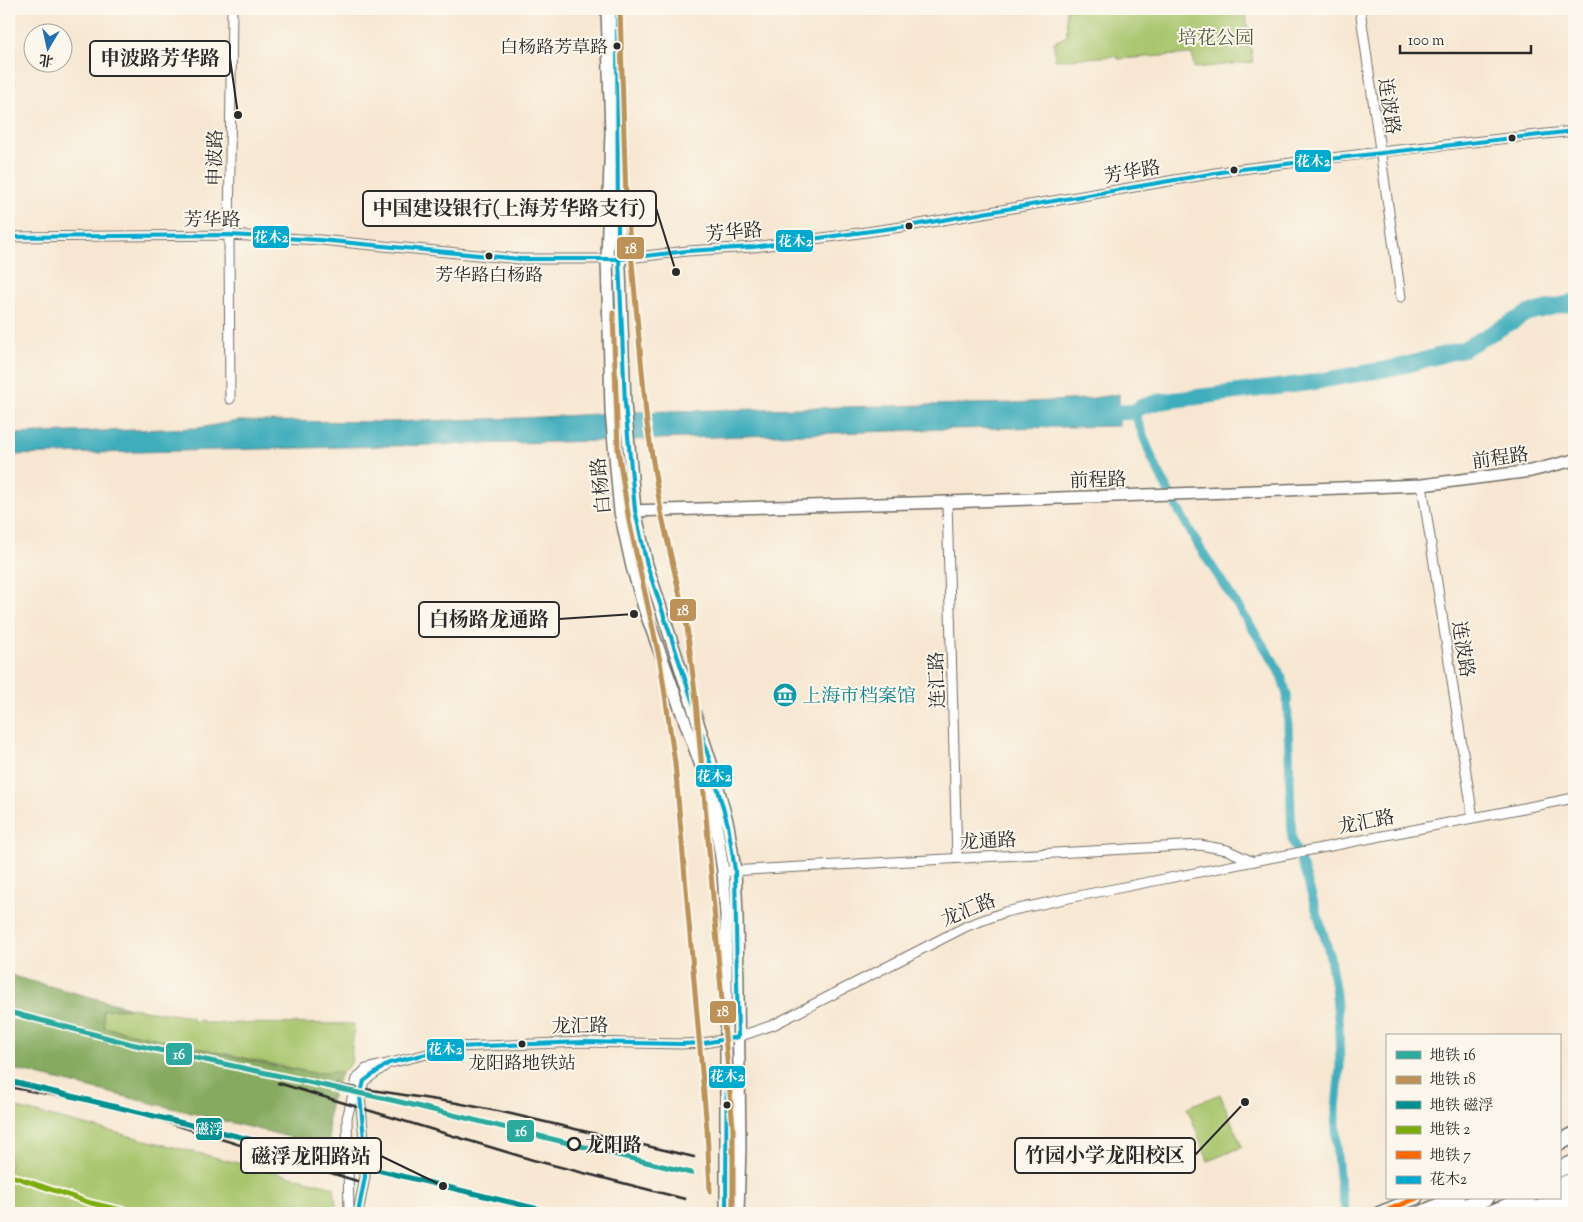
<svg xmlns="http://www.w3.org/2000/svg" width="1583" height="1222" viewBox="0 0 1583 1222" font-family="'Sorts Mill Goudy','Noto Serif SC',serif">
<rect width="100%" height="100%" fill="#fbf7ec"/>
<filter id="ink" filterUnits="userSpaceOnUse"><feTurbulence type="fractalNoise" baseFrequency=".02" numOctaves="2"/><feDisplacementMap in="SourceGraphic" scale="10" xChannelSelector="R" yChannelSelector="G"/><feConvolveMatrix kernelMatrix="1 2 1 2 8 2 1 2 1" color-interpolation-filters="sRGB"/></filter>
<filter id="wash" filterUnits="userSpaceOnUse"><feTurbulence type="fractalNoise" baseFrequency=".0096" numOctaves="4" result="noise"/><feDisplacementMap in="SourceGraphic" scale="20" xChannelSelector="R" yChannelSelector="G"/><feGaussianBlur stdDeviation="1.12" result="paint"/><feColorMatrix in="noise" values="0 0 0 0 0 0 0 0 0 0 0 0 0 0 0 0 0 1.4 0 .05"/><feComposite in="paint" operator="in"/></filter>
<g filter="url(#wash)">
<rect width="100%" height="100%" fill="#f7e7d2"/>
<!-- green -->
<path fill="#a9c66e" stroke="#6a784c" d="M1066,9H1245L1253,62L1194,68L1192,54L1118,59L1117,56L1055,60L1054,42L1067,36Z
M131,1008L192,1017L193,1022L202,1020L203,1023L354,1024L351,1064L342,1072L313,1073L104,1027L102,1010Z
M1220,1094L1242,1147L1208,1161L1187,1107Z
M9,1106L334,1187L337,1213H9Z"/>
<!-- forest -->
<path fill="#86ab61" stroke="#586b46" d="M9,973L16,977L131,1008L103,1010L104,1027L280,1067L314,1073L342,1072C328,1100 327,1116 330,1147L9,1068Z"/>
<!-- water -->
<path fill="#3fadbc" stroke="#356c74" d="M1119,394V426L949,429L599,441L9,455V434L198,428L238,421L389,422L522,418L636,412L1013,403L1088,399Z"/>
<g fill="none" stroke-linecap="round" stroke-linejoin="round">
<!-- canal -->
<path stroke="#3fadbc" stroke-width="9" d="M1134,412L1153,461L1176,506L1200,548L1274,662L1282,678L1287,695L1292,839L1304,870L1329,952L1336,994L1339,1030L1340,1066L1336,1108V1145L1340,1185L1346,1213"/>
<!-- river -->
<path stroke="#3fadbc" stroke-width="16" d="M1097,413L1134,412L1141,407L1158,402L1308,383L1398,367L1463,349L1528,313L1574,302"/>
</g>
</g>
<g filter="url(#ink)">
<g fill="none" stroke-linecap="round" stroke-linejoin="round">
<defs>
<path id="street" d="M1360,9L1401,297
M9,237L229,235L320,240L520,259H620L687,251L753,247L852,234L908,226L1233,170L1380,152L1574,131
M230,399L229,235L232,9
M1422,485L1473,818
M947,502L957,858
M730,871L1200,845L1227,850L1251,861
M738,1037L773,1025L967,926L1005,912L1078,896L1574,798
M349,1213L347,1118L357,1079L366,1069L456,1047L584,1042L681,1044L704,1043L727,1039
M358,1213L365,1177L364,1139L360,1096L364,1081L385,1066"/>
<path id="secondary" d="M607,9L611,132L607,259L610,365L611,411L620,512L632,567L645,611L705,777L716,823L723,871L726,916V1213
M617,9L618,97
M618,168V218L625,404L635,510L647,565L713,769L728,825L735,870L737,916L740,1146L738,1213
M629,511L947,502L1422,485L1531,471L1574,460"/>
<path id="primary" d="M1379,1213L1416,1198
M1550,1213L1574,1202"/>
<path id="highway" d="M1559,1143L1574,1135
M1559,1169L1574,1163
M1559,1186L1574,1180
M1423,1213L1457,1198
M1450,1213L1486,1198
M1491,1213L1528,1198
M1524,1213L1574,1196"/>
</defs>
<!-- street casing -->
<use href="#street" stroke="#726d65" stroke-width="11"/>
<!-- secondary casing -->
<use href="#secondary" stroke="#726d65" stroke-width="14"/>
<!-- primary casing -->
<use href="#primary" stroke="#726d65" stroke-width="15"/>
<!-- highway casing -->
<use href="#highway" stroke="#726d65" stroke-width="18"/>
<!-- street -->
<use href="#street" stroke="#fff" stroke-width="9"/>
<!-- secondary -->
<use href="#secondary" stroke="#fff" stroke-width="11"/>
<!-- primary -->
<use href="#primary" stroke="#fff" stroke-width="12"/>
<!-- highway -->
<use href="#highway" stroke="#fff" stroke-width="15"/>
<!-- rail -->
<path stroke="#2b2b2b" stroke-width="2.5" d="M279,1076L457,1103L507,1113L694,1157
M278,1083L533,1160L685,1199
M9,1087L117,1107L357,1181"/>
<defs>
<path id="bus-1" d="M9,237L229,235L320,240L520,259H620L687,251L753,247L908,226L1233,170L1574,131
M358,1213L365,1177L364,1139L360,1096L364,1081L389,1063L456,1047L584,1042L681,1044L704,1043L738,1037L735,870L728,825L693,703L647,565L635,510L625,404L618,234L617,9
M726,1213L727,1015"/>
</defs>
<!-- bus-1 casing -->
<use href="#bus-1" stroke="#fbf7ec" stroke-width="8"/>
<!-- bus-1 -->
<use href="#bus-1" stroke="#00a9ce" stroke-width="4"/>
<defs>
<path id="metro-1" d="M9,1012L131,1044L396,1101L691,1173"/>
<path id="metro-2" d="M620,9L626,199L647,424L661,512L687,627L696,701L733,1128V1213
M613,313L618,449L629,521L660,661L675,763L707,1129L710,1191"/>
<path id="metro-3" d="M9,1081L555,1213"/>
<path id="metro-4" d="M9,1175L91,1203L134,1213"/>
<path id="metro-5" d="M1381,1213L1417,1198"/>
</defs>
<!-- metro-1 casing -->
<use href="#metro-1" stroke="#fbf7ec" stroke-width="9"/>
<!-- metro-2 casing -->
<use href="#metro-2" stroke="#fbf7ec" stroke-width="9"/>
<!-- metro-3 casing -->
<use href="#metro-3" stroke="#fbf7ec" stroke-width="9"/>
<!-- metro-4 casing -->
<use href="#metro-4" stroke="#fbf7ec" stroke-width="9"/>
<!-- metro-5 casing -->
<use href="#metro-5" stroke="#fbf7ec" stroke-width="9"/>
<!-- metro-1 -->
<use href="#metro-1" stroke="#2caa9e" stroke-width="5"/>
<!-- metro-2 -->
<use href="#metro-2" stroke="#bc9259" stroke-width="5"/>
<!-- metro-3 -->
<use href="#metro-3" stroke="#009090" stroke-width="5"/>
<!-- metro-4 -->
<use href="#metro-4" stroke="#7cac0b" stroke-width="5"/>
<!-- metro-5 -->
<use href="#metro-5" stroke="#ff6900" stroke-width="5"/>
</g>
</g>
<!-- icons -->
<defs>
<symbol id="museum-disc" viewBox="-11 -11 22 22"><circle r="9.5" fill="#0f9aa8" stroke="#fbf7ec"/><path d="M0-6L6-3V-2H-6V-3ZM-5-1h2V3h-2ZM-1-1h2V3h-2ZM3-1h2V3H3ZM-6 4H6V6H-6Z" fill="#fff"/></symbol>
</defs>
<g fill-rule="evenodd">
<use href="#museum-disc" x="771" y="681" width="28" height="28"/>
</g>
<!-- markers -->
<g fill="#2b2b2b" stroke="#fbf7ec" stroke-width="2">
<circle cx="617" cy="46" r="4.5"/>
<circle cx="1512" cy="138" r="4.5"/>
<circle cx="1234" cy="170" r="4.5"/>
<circle cx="909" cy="226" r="4.5"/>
<circle cx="489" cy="256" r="4.5"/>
<circle cx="522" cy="1044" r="4.5"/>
<circle cx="727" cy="1105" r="4.5"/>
</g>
<circle fill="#fbf7ec" stroke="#2b2b2b" stroke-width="2.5" cx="574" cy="1144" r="6"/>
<g text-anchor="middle" stroke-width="4" stroke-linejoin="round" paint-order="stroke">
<!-- bus labels -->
<g font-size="18" fill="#2b2b2b" stroke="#fbf7ec">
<text x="608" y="53" text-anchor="end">白杨路芳草路</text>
<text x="489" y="281">芳华路白杨路</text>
<text x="522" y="1069">龙阳路地铁站</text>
</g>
<!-- park labels -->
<g font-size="19" fill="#515a3f" stroke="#fbf7ec">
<text x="1216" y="44">培花公园</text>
</g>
<!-- street labels -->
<g font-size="19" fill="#2b2b2b" stroke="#fbf7ec">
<text transform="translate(1390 106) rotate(82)" y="7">连波路</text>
<text transform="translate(214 158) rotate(-89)" y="7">申波路</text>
<text transform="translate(1132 171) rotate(-10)" y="7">芳华路</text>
<text x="212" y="226">芳华路</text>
<text transform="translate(734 231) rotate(-5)" y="7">芳华路</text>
<text transform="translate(1500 457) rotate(-8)" y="7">前程路</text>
<text transform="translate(1098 479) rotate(-2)" y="7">前程路</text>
<text transform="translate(600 486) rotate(-96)" y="7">白杨路</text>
<text transform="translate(1464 649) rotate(81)" y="7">连波路</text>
<text transform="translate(936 680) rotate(-92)" y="7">连汇路</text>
<text transform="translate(1366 821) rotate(-11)" y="7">龙汇路</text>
<text transform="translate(988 840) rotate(-3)" y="7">龙通路</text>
<text transform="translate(968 909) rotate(-22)" y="7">龙汇路</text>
<text transform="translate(580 1025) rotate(-1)" y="7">龙汇路</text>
</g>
<!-- culture labels -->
<g font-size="19" fill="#0d838f" stroke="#fbf7ec" text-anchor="start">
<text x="802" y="702">上海市档案馆</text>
</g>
<!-- stop labels -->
<g font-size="19" font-weight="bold" fill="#2b2b2b" stroke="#fbf7ec" text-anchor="start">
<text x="585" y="1151">龙阳路</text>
</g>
</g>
<!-- callouts -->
<path fill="none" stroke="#2b2b2b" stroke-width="2" d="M238 115L230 58M676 272L656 208M634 614L559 619M1245 1102L1195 1155M443 1186L381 1156"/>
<g fill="#2b2b2b" stroke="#fbf7ec" stroke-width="2">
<circle cx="238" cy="115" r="5"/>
<circle cx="676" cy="272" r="5"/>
<circle cx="634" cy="614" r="5"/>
<circle cx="1245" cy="1102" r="5"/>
<circle cx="443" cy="1186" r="5"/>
</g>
<g fill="#fbf7ec" stroke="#2b2b2b" stroke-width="2">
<rect x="90" y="41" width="140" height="35" rx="5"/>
<rect x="363" y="191" width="293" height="35" rx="5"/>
<rect x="419" y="602" width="140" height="35" rx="5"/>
<rect x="1015" y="1138" width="180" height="35" rx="5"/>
<rect x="241" y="1138" width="140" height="35" rx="5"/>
</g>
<g font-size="20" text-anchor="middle" font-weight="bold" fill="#2b2b2b">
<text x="160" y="65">申波路芳华路</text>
<text x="509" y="215">中国建设银行(上海芳华路支行)</text>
<text x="489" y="626">白杨路龙通路</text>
<text x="1105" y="1162">竹园小学龙阳校区</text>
<text x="311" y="1163">磁浮龙阳路站</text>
</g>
<g stroke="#fbf7ec" stroke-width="2">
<rect x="1294" y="149" width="38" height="24" rx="5" fill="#00a9ce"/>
<rect x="252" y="225" width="38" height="24" rx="5" fill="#00a9ce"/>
<rect x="775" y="229" width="39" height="24" rx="5" fill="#00a9ce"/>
<rect x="616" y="236" width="29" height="24" rx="5" fill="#bc9259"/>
<rect x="669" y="598" width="28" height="24" rx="5" fill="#bc9259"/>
<rect x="695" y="764" width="38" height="24" rx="5" fill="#00a9ce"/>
<rect x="709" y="1000" width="28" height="24" rx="5" fill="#bc9259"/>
<rect x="426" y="1038" width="39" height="24" rx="5" fill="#00a9ce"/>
<rect x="165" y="1042" width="28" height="24" rx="5" fill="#2caa9e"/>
<rect x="708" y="1065" width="38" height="24" rx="5" fill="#00a9ce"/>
<rect x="195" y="1117" width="28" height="24" rx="5" fill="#009090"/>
<rect x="506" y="1119" width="29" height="24" rx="5" fill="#2caa9e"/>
</g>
<g font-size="14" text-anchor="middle" font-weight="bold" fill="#fff">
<text x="1313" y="166">花木2</text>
<text x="271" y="242">花木2</text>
<text x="795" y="246">花木2</text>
<text x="631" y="253">18</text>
<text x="683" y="615">18</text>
<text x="714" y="781">花木2</text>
<text x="723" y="1016">18</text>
<text x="445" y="1054">花木2</text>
<text x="179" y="1059">16</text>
<text x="727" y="1081">花木2</text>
<text x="209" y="1134">磁浮</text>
<text x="521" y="1136">16</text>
</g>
<!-- margin -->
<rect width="1583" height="1222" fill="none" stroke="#fbf7ec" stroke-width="30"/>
<!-- legend -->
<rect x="1386" y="1034" width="175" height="165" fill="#fbf7ec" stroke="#a8a59f"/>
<rect x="1396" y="1051" width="25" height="8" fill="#2caa9e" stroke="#a8a59f"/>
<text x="1430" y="1060" font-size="15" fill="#2b2b2b">地铁 16</text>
<rect x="1396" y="1076" width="25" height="8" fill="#bc9259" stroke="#a8a59f"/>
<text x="1430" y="1084" font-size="15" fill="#2b2b2b">地铁 18</text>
<rect x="1396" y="1101" width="25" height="8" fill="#009090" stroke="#a8a59f"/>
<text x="1430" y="1110" font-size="15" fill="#2b2b2b">地铁 磁浮</text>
<rect x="1396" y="1126" width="25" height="8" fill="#7cac0b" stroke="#a8a59f"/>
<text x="1430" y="1134" font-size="15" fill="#2b2b2b">地铁 2</text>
<rect x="1396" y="1151" width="25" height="8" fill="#ff6900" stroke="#a8a59f"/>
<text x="1430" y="1160" font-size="15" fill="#2b2b2b">地铁 7</text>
<rect x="1396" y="1176" width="25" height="8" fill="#00a9ce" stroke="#a8a59f"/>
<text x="1430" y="1184" font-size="15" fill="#2b2b2b">花木2</text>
<!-- north arrow -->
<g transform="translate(48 48) rotate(189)"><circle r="24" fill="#fbf7ec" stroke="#a8a59f"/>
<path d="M0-4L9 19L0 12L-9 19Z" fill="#1f6fb2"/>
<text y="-8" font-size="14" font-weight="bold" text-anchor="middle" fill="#2b2b2b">北</text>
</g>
<!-- scale -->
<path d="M1400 45v8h131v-8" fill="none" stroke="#2b2b2b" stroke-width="2.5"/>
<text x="1408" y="45" font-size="15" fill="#2b2b2b" stroke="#fbf7ec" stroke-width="4" paint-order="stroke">100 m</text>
</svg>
